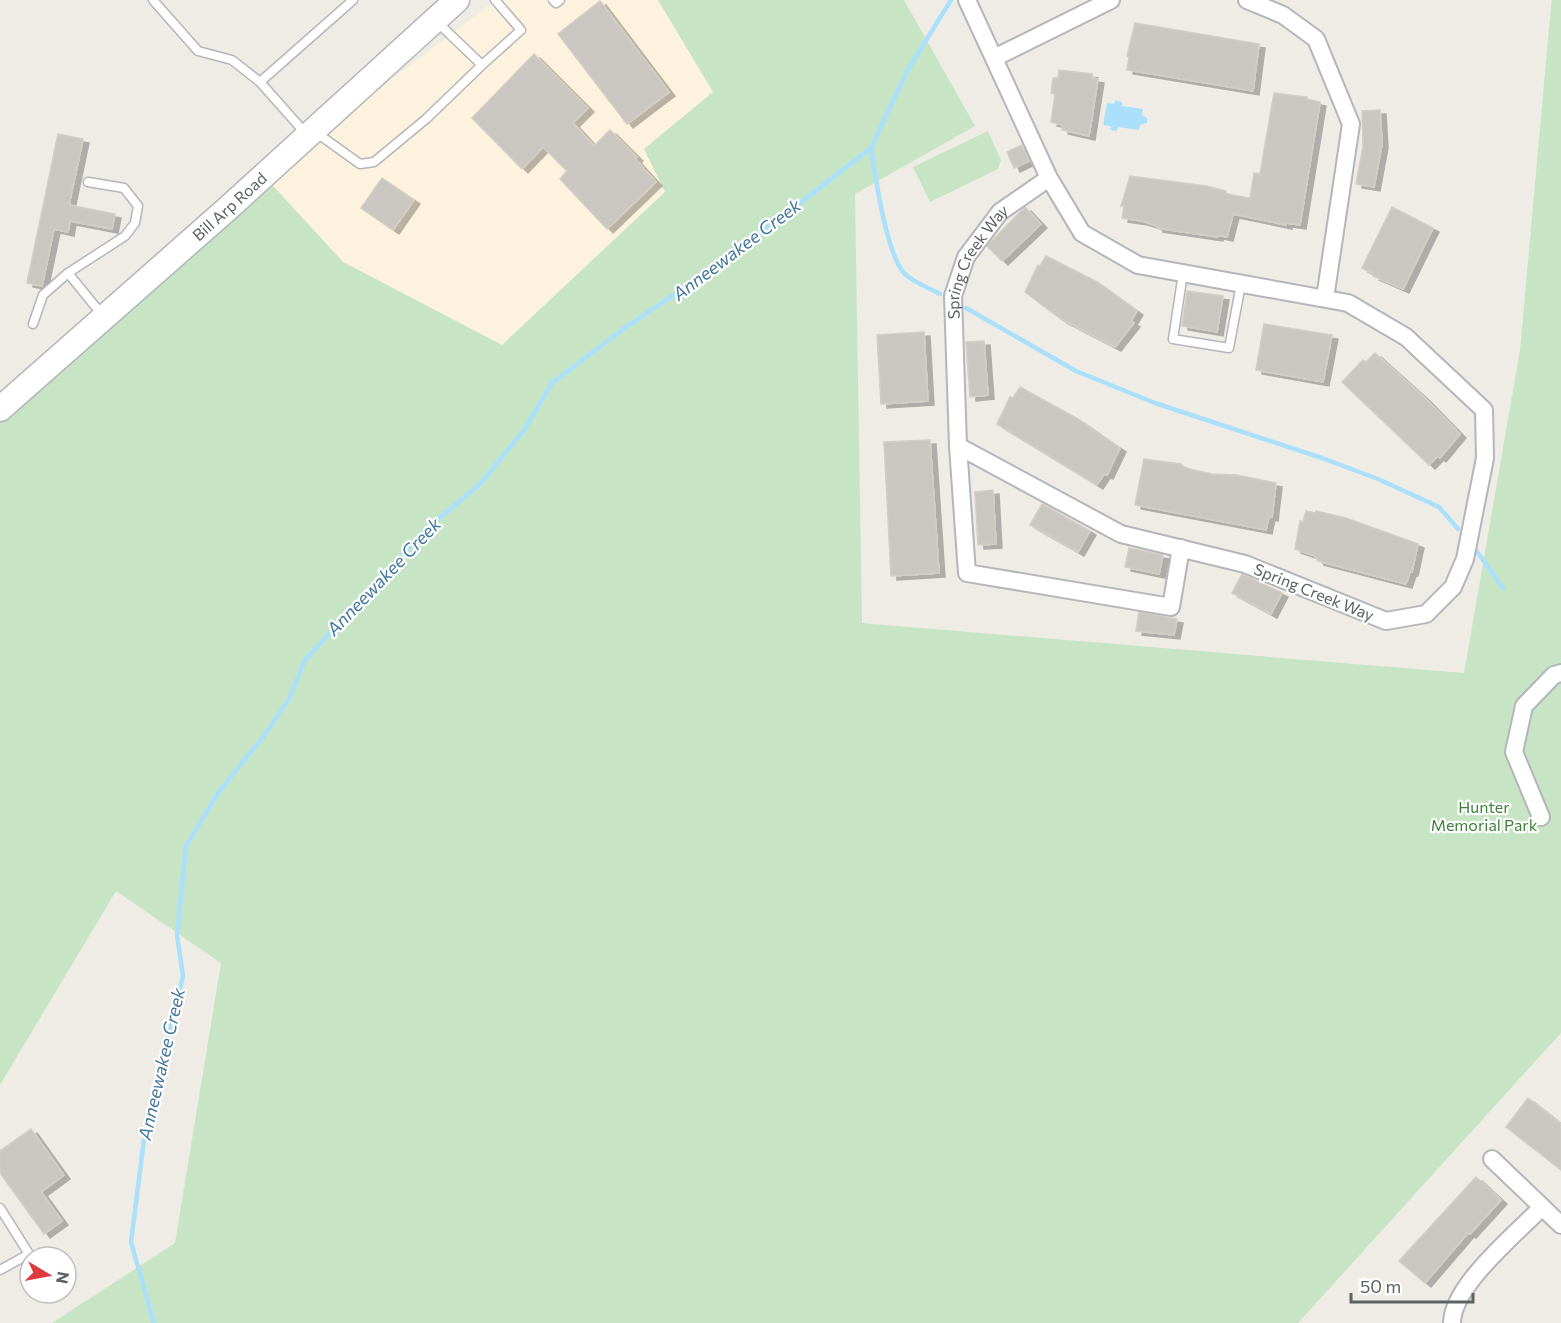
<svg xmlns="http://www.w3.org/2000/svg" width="1561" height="1323" viewBox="0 0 1561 1323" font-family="Commissioner,sans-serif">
<defs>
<filter id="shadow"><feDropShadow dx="6" dy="4" stdDeviation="0" flood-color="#0004"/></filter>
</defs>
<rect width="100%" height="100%" fill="#efece6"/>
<!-- commercial -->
<path fill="#fcf2dd" d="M496,0H658L713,92L644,149L665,192L502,345L343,262L264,176Z"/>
<!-- green -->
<path fill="#c7e5c4" d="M658,0H904L975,126L855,194L862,623L1464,673L1520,350L1551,6L1552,0H1561V1033L1298,1323H52L175,1243L221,963L116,891L0,1085V409L264,176L343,262L502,345L665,192L644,149L713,92Z
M988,131L1001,160L998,169L930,202L913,167Z"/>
<!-- water -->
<path fill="#aae0fb" d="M1115,100L1122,102V106L1143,109L1142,115L1147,118V123L1140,125L1139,130L1118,127L1117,131L1110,130L1111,126L1103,125L1107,103L1114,104Z"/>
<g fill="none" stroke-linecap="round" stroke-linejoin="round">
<!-- stream -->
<path stroke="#aae0fb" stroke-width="4.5" d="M871,148C875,175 886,253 904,273C912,282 930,288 940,294
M966,308L1076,371L1155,403L1322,458L1378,479L1439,507L1458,529
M1473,546L1503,588
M154,1323L131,1242L144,1139L183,976L177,935L186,846L218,793L266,733L289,699L305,660L425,530L480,484L524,430L552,383L626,327L729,258L871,148L907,71L951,0"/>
</g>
<!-- building -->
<path fill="#cac7c2" stroke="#d3cdc4" stroke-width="1.5" filter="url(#shadow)" d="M600,1L669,92L627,124L558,34Z
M1135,23L1259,44L1253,91L1127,70L1129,57L1127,56Z
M534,54L588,108L573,123L594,146L610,130L637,157L635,159L656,182L607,229L560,179L567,171L543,147L522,169L472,118Z
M1059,70L1092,74V78L1098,79L1089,136L1062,130L1063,125L1051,122L1055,94L1051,93L1053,78H1058Z
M1274,93L1307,97L1306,99L1320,102L1300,225L1286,223V225L1233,214L1227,237L1218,235L1217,237L1157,228V226L1142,221L1122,218L1124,206H1121L1130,176L1206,186L1226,191L1225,194L1250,198L1254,173L1260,174Z
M1380,110L1382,144L1374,187L1356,184L1363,146L1362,111Z
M58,134L83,139L69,205L115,214L112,229L70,221L68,232L54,229L42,286L27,283Z
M1022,145L1029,161L1014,168L1007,152Z
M382,178L414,200L393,230L361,208Z
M1025,207L1041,224L1002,261L987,246Z
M1392,207L1433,228L1403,289L1373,276L1374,274L1362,268Z
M1046,256L1097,282L1137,311L1131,321L1134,323L1115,347L1061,319L1025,292L1038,265L1040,266Z
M1187,291L1223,296L1217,332L1182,326Z
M1264,324L1332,335L1323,382L1256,370Z
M924,332L928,401L881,404L877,335Z
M984,341L988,395L970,397L966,342Z
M1375,353L1424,397L1460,434L1440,458L1438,456L1429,465L1342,382L1363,360L1366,362Z
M1020,387L1078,419L1120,448L1107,475L1104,474L1097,485L997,424L1010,397L1013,398Z
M930,440L939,573L891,576L884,442Z
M1144,459L1181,464L1185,468L1212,474L1237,475L1276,483L1272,517L1269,516L1266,530L1135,505Z
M993,490L996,544L978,545L975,492Z
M1042,504L1090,531L1078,552L1030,525Z
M1306,511L1316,513V511L1346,518L1418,544L1412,572H1410L1406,584L1318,561L1315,556L1295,549L1300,521L1303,522Z
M1129,548L1163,555L1159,574L1125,567Z
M1242,574L1282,593L1271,614L1232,593Z
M1139,612L1177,619L1174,635L1136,631Z
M1528,1098L1561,1124V1170L1506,1127Z
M31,1129L64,1175L41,1192L62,1221L44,1234L0,1173V1151Z
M1476,1177L1501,1200L1470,1234L1468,1233L1425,1283L1399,1261Z"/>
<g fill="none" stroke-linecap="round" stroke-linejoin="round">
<defs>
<path id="lane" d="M153,0L198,51L232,60L260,82L353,0
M553,0L556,3L560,0
M436,21L482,65L521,30L495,0
M260,82L307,135
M314,131L360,164L374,162L426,119L482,65
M68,273L125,236L135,223L138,206L124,188L88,182
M1183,273L1173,339L1229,348L1241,284
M33,324L43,295L68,273L103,316
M0,1208L29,1254L0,1270"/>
<g id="street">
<path id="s1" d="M967,0L1049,178L1082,233L1138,265L1348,303L1406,337L1484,410L1485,458L1465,559L1453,587L1426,614L1386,621L1245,564L1121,534L958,446L953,296L966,257L1000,212L1049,178"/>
<path d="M1247,0L1283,15L1316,39L1351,124L1325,298"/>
<path d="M996,57L1111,0"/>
<path d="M958,446L967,573L1171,607L1181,548"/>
<path d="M1541,817L1514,752L1524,706L1554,675L1561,673"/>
<path d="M1492,1159L1561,1225"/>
<path d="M1452,1323C1452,1286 1516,1234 1542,1207"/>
</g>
<g id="secondary">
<path id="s2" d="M0,409L226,210L457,0"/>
</g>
</defs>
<!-- lane casing -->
<use href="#lane" stroke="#b3b6ba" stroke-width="11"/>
<!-- street casing -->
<use href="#street" stroke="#b3b6ba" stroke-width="20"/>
<!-- secondary casing -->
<use href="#secondary" stroke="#b2b6ba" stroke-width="27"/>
<!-- lane -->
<use href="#lane" stroke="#fff" stroke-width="8"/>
<!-- street -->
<use href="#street" stroke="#fff" stroke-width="16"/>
<!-- secondary -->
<use href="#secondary" stroke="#fff" stroke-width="24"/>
</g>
<g text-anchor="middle" stroke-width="4.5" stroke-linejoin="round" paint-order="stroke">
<!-- street labels -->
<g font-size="16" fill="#5d6265" stroke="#fff">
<text dy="6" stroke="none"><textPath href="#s2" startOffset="306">Bill Arp Road</textPath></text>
<text dy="6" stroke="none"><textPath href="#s1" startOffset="1628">Spring Creek Way</textPath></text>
<text transform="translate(1314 592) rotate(22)" y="6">Spring Creek Way</text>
</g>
<!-- park labels -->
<g font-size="16" fill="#3d8139" stroke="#fff">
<text x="1484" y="813">Hunter<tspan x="1484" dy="18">Memorial Park</tspan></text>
</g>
<!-- water labels -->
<g font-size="18" font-style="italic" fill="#41779b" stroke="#fff">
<text transform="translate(737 250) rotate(-37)" y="6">Anneewakee Creek</text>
<text transform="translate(384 577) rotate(-46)" y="6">Anneewakee Creek</text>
<text transform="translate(162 1064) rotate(-77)" y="6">Anneewakee Creek</text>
</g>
</g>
<!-- north arrow -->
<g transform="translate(48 1275) rotate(100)"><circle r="28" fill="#ffffff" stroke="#bec0c1" stroke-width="1.5"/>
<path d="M0-4.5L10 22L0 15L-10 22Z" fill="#e13a3e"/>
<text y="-9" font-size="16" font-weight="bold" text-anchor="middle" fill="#5d6265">N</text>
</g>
<!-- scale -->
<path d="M1351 1293v9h122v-9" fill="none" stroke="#5d6265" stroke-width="3"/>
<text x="1360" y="1293" font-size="18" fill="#5d6265" stroke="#ffffff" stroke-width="4.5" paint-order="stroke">50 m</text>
</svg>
